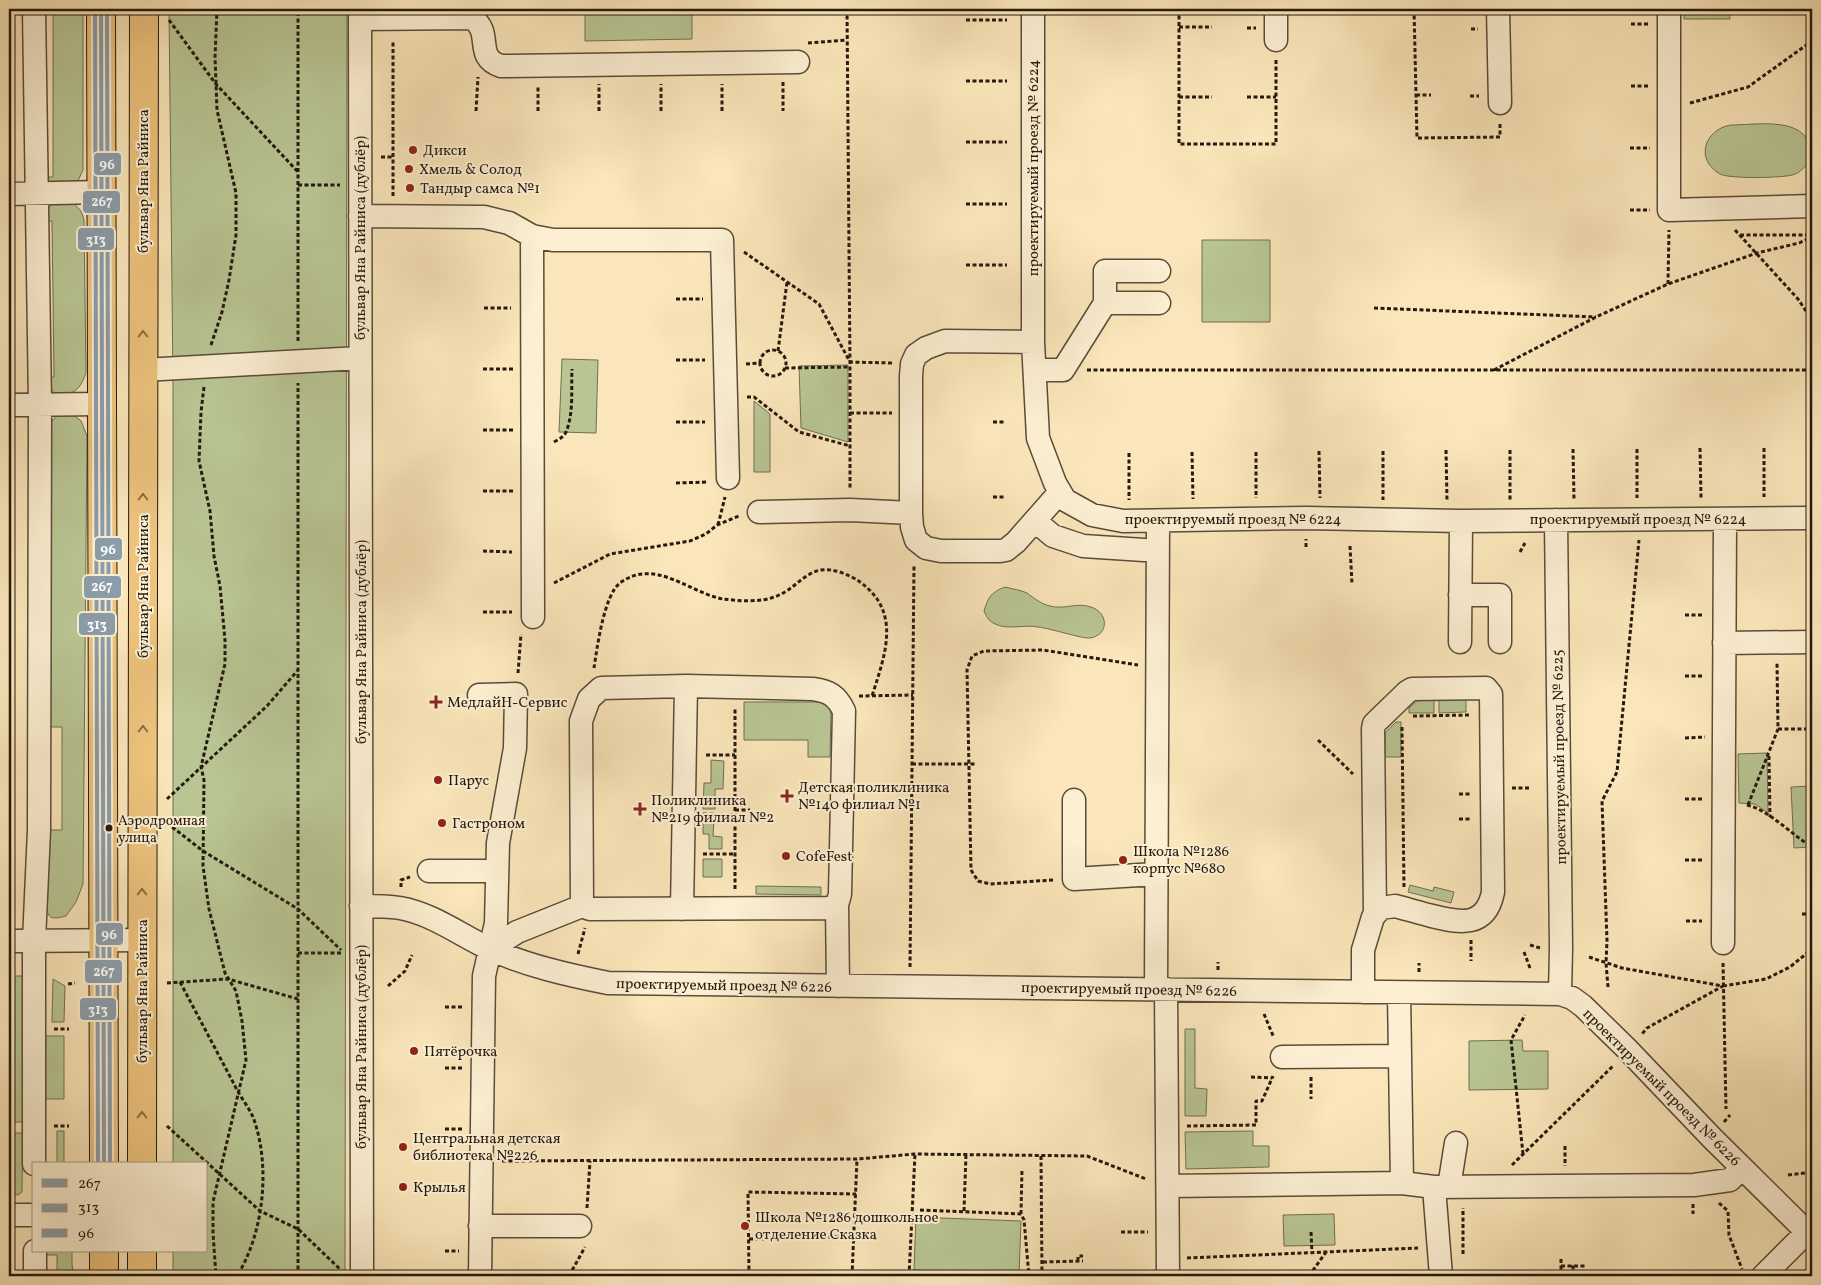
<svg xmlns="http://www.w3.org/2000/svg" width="1821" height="1285" viewBox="0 0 1821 1285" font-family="Vollkorn,serif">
<rect width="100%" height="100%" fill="#fae6ba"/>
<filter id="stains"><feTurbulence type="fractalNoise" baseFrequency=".004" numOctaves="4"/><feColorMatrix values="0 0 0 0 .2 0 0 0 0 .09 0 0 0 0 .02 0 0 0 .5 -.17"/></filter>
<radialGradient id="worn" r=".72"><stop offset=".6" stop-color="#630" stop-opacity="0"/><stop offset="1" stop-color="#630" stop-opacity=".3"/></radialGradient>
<!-- green -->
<path fill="#b9c694" stroke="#6f7052" d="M53,9H83V170L77,183L54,186L47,181L45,177H53Z
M169,9H347L345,1276H173V1251H206V1164H173V382Z
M585,9H692V39L585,41Z
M1684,9H1729L1730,19H1684Z
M1731,125C1753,125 1799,117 1808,142C1811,149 1810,157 1807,164C1803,169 1798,174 1792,175C1781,178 1729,179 1720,174C1694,159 1705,129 1731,125Z
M52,204H74L81,211L84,220L86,373C84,378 82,383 79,387C72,396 56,398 50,388C47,385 46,380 45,377H54L52,221H43L46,211Z
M1202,240H1270V322H1202Z
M562,359L598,360L596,433L559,432Z
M848,365V442L801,428L799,366Z
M754,401L770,414V472H754Z
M71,413L81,421L87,436L83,884L76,902L66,916C50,920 48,919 45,902L48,830H62V727H48L50,424L57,415Z
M1005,587C1012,589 1021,590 1027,593C1034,598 1041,604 1050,606C1064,610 1077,602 1091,607C1108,612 1110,635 1090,638C1083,639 1049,628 1038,627C1024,624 1007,631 993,623C989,621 986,616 984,611C988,598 991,592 1005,587Z
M1439,697H1466V712L1439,713Z
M1420,698H1434V713H1409V708Z
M744,702H822L828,705L831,710L830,757H808V740H744Z
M1396,722H1401V757H1385V733Z
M1767,753L1768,813L1755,804L1739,803L1738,754Z
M711,760L724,761L723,789H715V809H703L704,783H711Z
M1812,786V847L1794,848L1791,787Z
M703,819H714L713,836L722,837V849H709V834H703Z
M703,859H722V877H703Z
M1410,885L1433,891L1434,887L1454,892L1451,903L1408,892Z
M756,886L821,887V895L756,894Z
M9,976H24L23,1122H9Z
M53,979L65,986L64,1022H52Z
M1185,1029H1195V1088L1207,1089L1206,1116H1185Z
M43,1036H64V1099H43Z
M1522,1040L1523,1051H1548V1089L1469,1090V1041Z
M57,1131H64V1164H57Z
M1253,1131V1146H1269V1167L1186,1169L1185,1132Z
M9,1133H23L22,1188V1192L18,1195L9,1194Z
M1334,1214L1335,1245L1284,1246L1283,1215Z
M916,1217L1021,1221L1019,1275L914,1270Z
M43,1251H72V1265L74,1276H57V1255H43Z"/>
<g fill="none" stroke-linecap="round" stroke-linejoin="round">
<defs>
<path id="minor" d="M360,9L362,1276
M1033,9V342L1038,438L1055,483L1065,500L1092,515L1123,521L1306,518L1461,521L1812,518
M1276,9V40
M1498,9L1500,103
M1669,9V210L1812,206
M360,19L472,18C494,33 473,57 501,66L798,62
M9,194L101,192
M360,216L484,217L509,223L532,236L553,240H722L728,478
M532,236L533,617
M1105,303H1159
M1033,342L945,341L926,348L916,355L912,364L911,376V513L912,527L916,540L926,548L941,551H1000L1006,550L1016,542L1060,492
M143,370L360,358
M1035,370H1063L1105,303V271H1159
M9,405L102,404
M759,512L850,510L911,513
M1556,520L1561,948L1560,994
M1035,521L1053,536L1083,546L1144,550
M1460,595H1500V642
M1460,642L1461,521
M1724,643L1812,642
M479,695L516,694L515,748L498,843L496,923L484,976L480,1276
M1074,800V879L1156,874
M429,871H497
M837,905L838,986
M361,906C374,906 387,906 400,908C433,914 460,935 490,949C528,966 568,975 608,983L1560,994L1572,998L1583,1006L1627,1049L1711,1137L1812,1237
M682,909L686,686
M9,941L142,940
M1723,943L1725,519
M491,949L517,932L582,906L581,721L589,699L601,688L686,686L813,689C829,691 837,696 844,711L840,894L837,905L828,908L590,909L582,906
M1156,989L1158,521
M1166,989L1168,1276
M1363,992V950L1373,917L1381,908L1395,906C1407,909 1420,913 1432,916C1460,923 1486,928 1493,892L1491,694L1486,688L1412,689L1407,692L1374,724L1373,729L1375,913
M1399,993L1402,1183
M1282,1057L1400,1056
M34,1164V941L39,830L40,405L34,9
M1168,1186L1402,1183L1434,1187L1694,1185L1730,1180L1742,1168
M1434,1187L1441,1276
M1449,1187L1456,1143
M9,1215H34
M480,1226H580
M35,1251V1276
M1763,1276L1807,1232"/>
<path id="major" d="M101,9L104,1164
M142,1164L144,9
M142,1251V1276
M104,1276V1251"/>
</defs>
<!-- minor casing -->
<use href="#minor" stroke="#5a4c3a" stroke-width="25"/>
<!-- major casing -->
<use href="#major" stroke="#25190f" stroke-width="30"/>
<!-- path -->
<path stroke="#25190f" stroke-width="3" stroke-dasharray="4 2.5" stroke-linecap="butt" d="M847,9L850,367V490
M1179,9V144H1276V60
M1414,9L1417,138L1500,137V123
M169,20L215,83L298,172
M966,20H1007
M1631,24H1648
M1179,27H1212
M1247,28H1256
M1471,29H1478
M808,43L847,40
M966,81H1007
M783,82V111
M1631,86H1650
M1416,95H1431
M1470,96H1479
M1179,97H1212
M1247,97H1276
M1690,103L1748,87L1812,41
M476,111L478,77
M538,111V86
M599,111V84
M661,111V84
M722,111V84
M966,142H1007
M1630,148H1650
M381,157H393
M298,185H340
M393,196V40
M966,204H1007
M1630,210H1650
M1735,230L1798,299L1812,320
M1740,235H1812
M744,252L819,304L850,362L892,363
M966,265H1007
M1668,284L1669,230
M676,299H703
M484,308H511
M1374,308L1596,317
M298,341V9
M211,345L222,312L229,280L236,235V193L217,110L215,57L217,9
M760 363a13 13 0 1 1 26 0a13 13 0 1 1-26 0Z
M778,351L787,282
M676,360H705
M746,364L760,363
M785,368L850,367
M483,369H513
M1087,370H1812
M1494,370L1596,317L1668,284L1757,253L1799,243L1812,237
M204,387L201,412L199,461L210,511L214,556L220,586L225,640V664L201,767L204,780L203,866L209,909L225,973L236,991L242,1021L246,1060L213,1202V1233L216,1276
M747,397H754L799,432L850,446
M850,413H892
M676,422H705
M993,422H1006
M483,430H513
M554,442C559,439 564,437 566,432C574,413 571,388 572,369
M1700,448L1701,498
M1764,448V497
M1573,449L1574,499
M1637,449V498
M1446,450L1447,500
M1510,450V502
M1319,451L1320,498
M1383,451V500
M1192,452L1193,499
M1256,452V498
M1129,453V500
M676,483L708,482
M483,491H513
M993,497H1006
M718,525L725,497
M1350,546L1352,584
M1306,547V539
M483,551L512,552
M1520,552L1525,543
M554,583L610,554L690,541L706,534L717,525L739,516
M483,612H512
M1685,615H1704
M594,668C597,648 604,595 620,583C655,557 689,593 723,599C740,601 763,603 779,595C794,589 804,573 821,570C834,568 850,575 860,582C902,612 885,655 872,696
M518,673L521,634
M1685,676H1704
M859,696L913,695
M1413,716L1471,715
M1402,727L1404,888
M1778,729H1812
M1685,738L1705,737
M1318,740L1353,774
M706,755H735
M1769,756L1770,817
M912,764H975
M1512,788H1531
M1459,794H1471
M167,799L267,706L298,670
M1685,799H1702
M1747,805C1769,810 1792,835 1812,847
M1748,805L1778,729L1777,663
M735,810H750
M703,814L735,815
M1459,819H1471
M167,823L203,851L298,909L341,950
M703,854H735
M1685,860H1702
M1053,880L990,884L978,881L971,870L967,670L972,656L984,651L1043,650L1138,665
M401,887V880L410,877
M735,889V708
M1802,914H1812
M1686,921H1702
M1471,940V961
M1530,945L1540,948
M1524,952L1530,968
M298,953H341
M578,954L585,928
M1589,957L1622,968L1723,986L1647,1028L1642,1034
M1723,963L1726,1109
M910,967L914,566
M1218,970V962
M1419,972V963
M180,982C198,1016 216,1050 234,1084C239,1095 248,1106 253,1117C271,1165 264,1233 237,1276
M167,983L228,979L298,999
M68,984L75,983
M388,986L405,971L412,955
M1723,986L1766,979L1790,967L1812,949
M1608,987L1606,963L1607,941L1602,801L1617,772L1639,540
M445,1007H462
M1264,1014L1274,1038
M54,1029H69
M445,1068H462
M1251,1077L1272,1078
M1311,1077V1099
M1724,1122L1730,1115
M54,1126H69
M167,1126L260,1211L298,1229L341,1270
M1187,1126L1256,1125V1101H1262L1273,1076
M445,1129H462
M1565,1146V1166
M1523,1154L1511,1040L1525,1015
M1041,1156L1042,1276
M502,1161L857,1159L915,1154L1087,1156L1146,1179
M1512,1165L1614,1065
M1788,1175L1812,1172
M445,1190H462
M1719,1203L1728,1211L1729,1235L1742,1269
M1693,1204V1214
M587,1208L590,1161
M920,1210L1021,1214L1024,1220L1029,1276
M964,1211L966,1154
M1021,1214L1022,1169
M1121,1232H1148
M1311,1232L1312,1253
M809,1237H854
M749,1239H772
M445,1251H459
M1463,1254V1208
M1187,1258L1418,1248
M1078,1261V1256H1083
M1043,1262L1083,1261
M1561,1266H1587
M298,1276V383
M569,1276L585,1247
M749,1276L748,1192L856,1194
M852,1276L857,1159
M909,1276L915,1154
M1309,1276L1326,1252
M1561,1276V1259
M1573,1276V1265"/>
<!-- minor -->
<use href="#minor" stroke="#fcefd2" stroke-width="22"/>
<!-- major -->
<use href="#major" stroke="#edc37d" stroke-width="28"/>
<defs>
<path id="bus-1" d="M101,9L104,1164"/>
<path id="bus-2" d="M95,9L98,1164"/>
<path id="bus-3" d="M107,9L110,1164"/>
</defs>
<!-- bus-1 casing -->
<use href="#bus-1" stroke="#fcefd2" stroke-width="8"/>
<!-- bus-2 casing -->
<use href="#bus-2" stroke="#fcefd2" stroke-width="8"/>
<!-- bus-3 casing -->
<use href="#bus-3" stroke="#fcefd2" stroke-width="8"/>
<!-- bus-1 -->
<use href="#bus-1" stroke="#8b9eab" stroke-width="4"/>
<!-- bus-2 -->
<use href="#bus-2" stroke="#8b9eab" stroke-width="4"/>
<!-- bus-3 -->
<use href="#bus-3" stroke="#8b9eab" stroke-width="4"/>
</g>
<!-- one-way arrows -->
<defs><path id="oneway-chevron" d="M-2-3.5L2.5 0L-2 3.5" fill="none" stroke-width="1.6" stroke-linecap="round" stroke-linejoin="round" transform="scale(1.25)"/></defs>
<g stroke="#896e46">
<use href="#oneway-chevron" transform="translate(143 334) rotate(-90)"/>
<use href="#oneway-chevron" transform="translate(143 497) rotate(-90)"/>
<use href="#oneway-chevron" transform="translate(143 729) rotate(-90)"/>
<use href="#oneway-chevron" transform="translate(142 892) rotate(-90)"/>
<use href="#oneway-chevron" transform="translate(142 1115) rotate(-90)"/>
</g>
<!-- markers -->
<g fill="#8f2418" stroke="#fcefd2" stroke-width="2">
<circle cx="413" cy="150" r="5"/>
<circle cx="409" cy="169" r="5"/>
<circle cx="410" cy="188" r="5"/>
<path d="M433.5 694.5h5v5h5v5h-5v5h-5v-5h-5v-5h5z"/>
<circle cx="438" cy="780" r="5"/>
<path d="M784.5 788.5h5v5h5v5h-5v5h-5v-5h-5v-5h5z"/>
<path d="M637.5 801.5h5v5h5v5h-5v5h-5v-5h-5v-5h5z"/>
<circle cx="442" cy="823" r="5"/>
<circle cx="786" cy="856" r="5"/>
<circle cx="1123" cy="860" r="5"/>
<circle cx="414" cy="1051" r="5"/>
<circle cx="403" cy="1147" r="5"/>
<circle cx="403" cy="1187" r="5"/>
<circle cx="745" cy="1226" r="5"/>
</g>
<circle fill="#25190f" stroke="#fcefd2" stroke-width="2" cx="109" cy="828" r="4.5"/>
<g text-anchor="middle" stroke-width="4" stroke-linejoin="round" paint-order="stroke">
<!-- bus labels -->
<g font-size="14" fill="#25190f" stroke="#fcefd2" text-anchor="start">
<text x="118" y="825">Аэродромная<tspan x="118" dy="17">улица</tspan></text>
</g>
<!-- poi labels -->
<g font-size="15" fill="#25190f" stroke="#fcefd2" text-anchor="start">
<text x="423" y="155">Дикси</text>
<text x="419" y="174">Хмель &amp; Солод</text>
<text x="420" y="193">Тандыр самса №1</text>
<text x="447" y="707">МедлайН-Сервис</text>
<text x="448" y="785">Парус</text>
<text x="798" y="792">Детская поликлиника<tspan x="798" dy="17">№140 филиал №1</tspan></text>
<text x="651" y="805">Поликлиника<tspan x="651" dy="17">№219 филиал №2</tspan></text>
<text x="452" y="828">Гастроном</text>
<text x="1133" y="856">Школа №1286<tspan x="1133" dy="17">корпус №680</tspan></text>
<text x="796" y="861">CofeFest</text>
<text x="424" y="1056">Пятёрочка</text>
<text x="413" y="1143">Центральная детская<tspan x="413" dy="17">библиотека №226</tspan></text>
<text x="413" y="1192">Крылья</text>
<text x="755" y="1222">Школа №1286 дошкольное<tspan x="755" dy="17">отделение Сказка</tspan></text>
</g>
<!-- street labels -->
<g font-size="15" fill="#25190f" stroke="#fcefd2">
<text transform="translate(1033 168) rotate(-90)" y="5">проектируемый проезд № 6224</text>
<text transform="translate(143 181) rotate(-90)" y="5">бульвар Яна Райниса</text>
<text transform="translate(360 238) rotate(-90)" y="5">бульвар Яна Райниса (дублёр)</text>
<text x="1233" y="524">проектируемый проезд № 6224</text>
<text x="1638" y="524">проектируемый проезд № 6224</text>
<text transform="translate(143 586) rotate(-90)" y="5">бульвар Яна Райниса</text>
<text transform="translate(361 642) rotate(-90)" y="5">бульвар Яна Райниса (дублёр)</text>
<text transform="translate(1559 757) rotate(-91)" y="5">проектируемый проезд № 6225</text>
<text transform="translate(724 985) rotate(1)" y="5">проектируемый проезд № 6226</text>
<text transform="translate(1129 989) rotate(1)" y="5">проектируемый проезд № 6226</text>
<text transform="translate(142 991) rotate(-90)" y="5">бульвар Яна Райниса</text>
<text transform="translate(361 1047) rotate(-90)" y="5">бульвар Яна Райниса (дублёр)</text>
<text transform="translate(1662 1087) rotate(45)" y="5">проектируемый проезд № 6226</text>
</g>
</g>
<g stroke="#fcefd2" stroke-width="2">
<rect x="93" y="152" width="29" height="24" rx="5" fill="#8b9eab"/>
<rect x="82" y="190" width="39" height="24" rx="5" fill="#8b9eab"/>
<rect x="77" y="227" width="38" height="24" rx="5" fill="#8b9eab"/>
<rect x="94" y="537" width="29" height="24" rx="5" fill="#8b9eab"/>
<rect x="83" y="575" width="39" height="24" rx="5" fill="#8b9eab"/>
<rect x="78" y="612" width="38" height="24" rx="5" fill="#8b9eab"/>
<rect x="95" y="922" width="29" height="24" rx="5" fill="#8b9eab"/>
<rect x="84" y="959" width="39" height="25" rx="5" fill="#8b9eab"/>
<rect x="79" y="997" width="38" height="24" rx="5" fill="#8b9eab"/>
</g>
<g font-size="14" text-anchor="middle" font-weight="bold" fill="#fff">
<text x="107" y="169">96</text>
<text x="102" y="206">267</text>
<text x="96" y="244">313</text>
<text x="108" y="554">96</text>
<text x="102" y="591">267</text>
<text x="97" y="629">313</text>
<text x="109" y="939">96</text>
<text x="104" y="976">267</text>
<text x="98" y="1014">313</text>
</g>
<!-- margin -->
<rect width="1821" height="1285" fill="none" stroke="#fae6ba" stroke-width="30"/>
<rect x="10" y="10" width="1801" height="1265" fill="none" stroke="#25190f" stroke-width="2.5"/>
<rect x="15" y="15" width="1791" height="1255" fill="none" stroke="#25190f"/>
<!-- legend -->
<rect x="32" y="1162" width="175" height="90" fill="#fcefd2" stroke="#a69984"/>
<rect x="42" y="1179" width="25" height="8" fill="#8b9eab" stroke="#a69984"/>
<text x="78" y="1188" font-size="15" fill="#25190f">267</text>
<rect x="42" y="1204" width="25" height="8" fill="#8b9eab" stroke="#a69984"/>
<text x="78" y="1212" font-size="15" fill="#25190f">313</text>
<rect x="42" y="1229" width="25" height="8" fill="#8b9eab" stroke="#a69984"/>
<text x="78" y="1238" font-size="15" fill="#25190f">96</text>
<rect width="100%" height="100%" filter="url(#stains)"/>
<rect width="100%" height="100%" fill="url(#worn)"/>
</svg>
